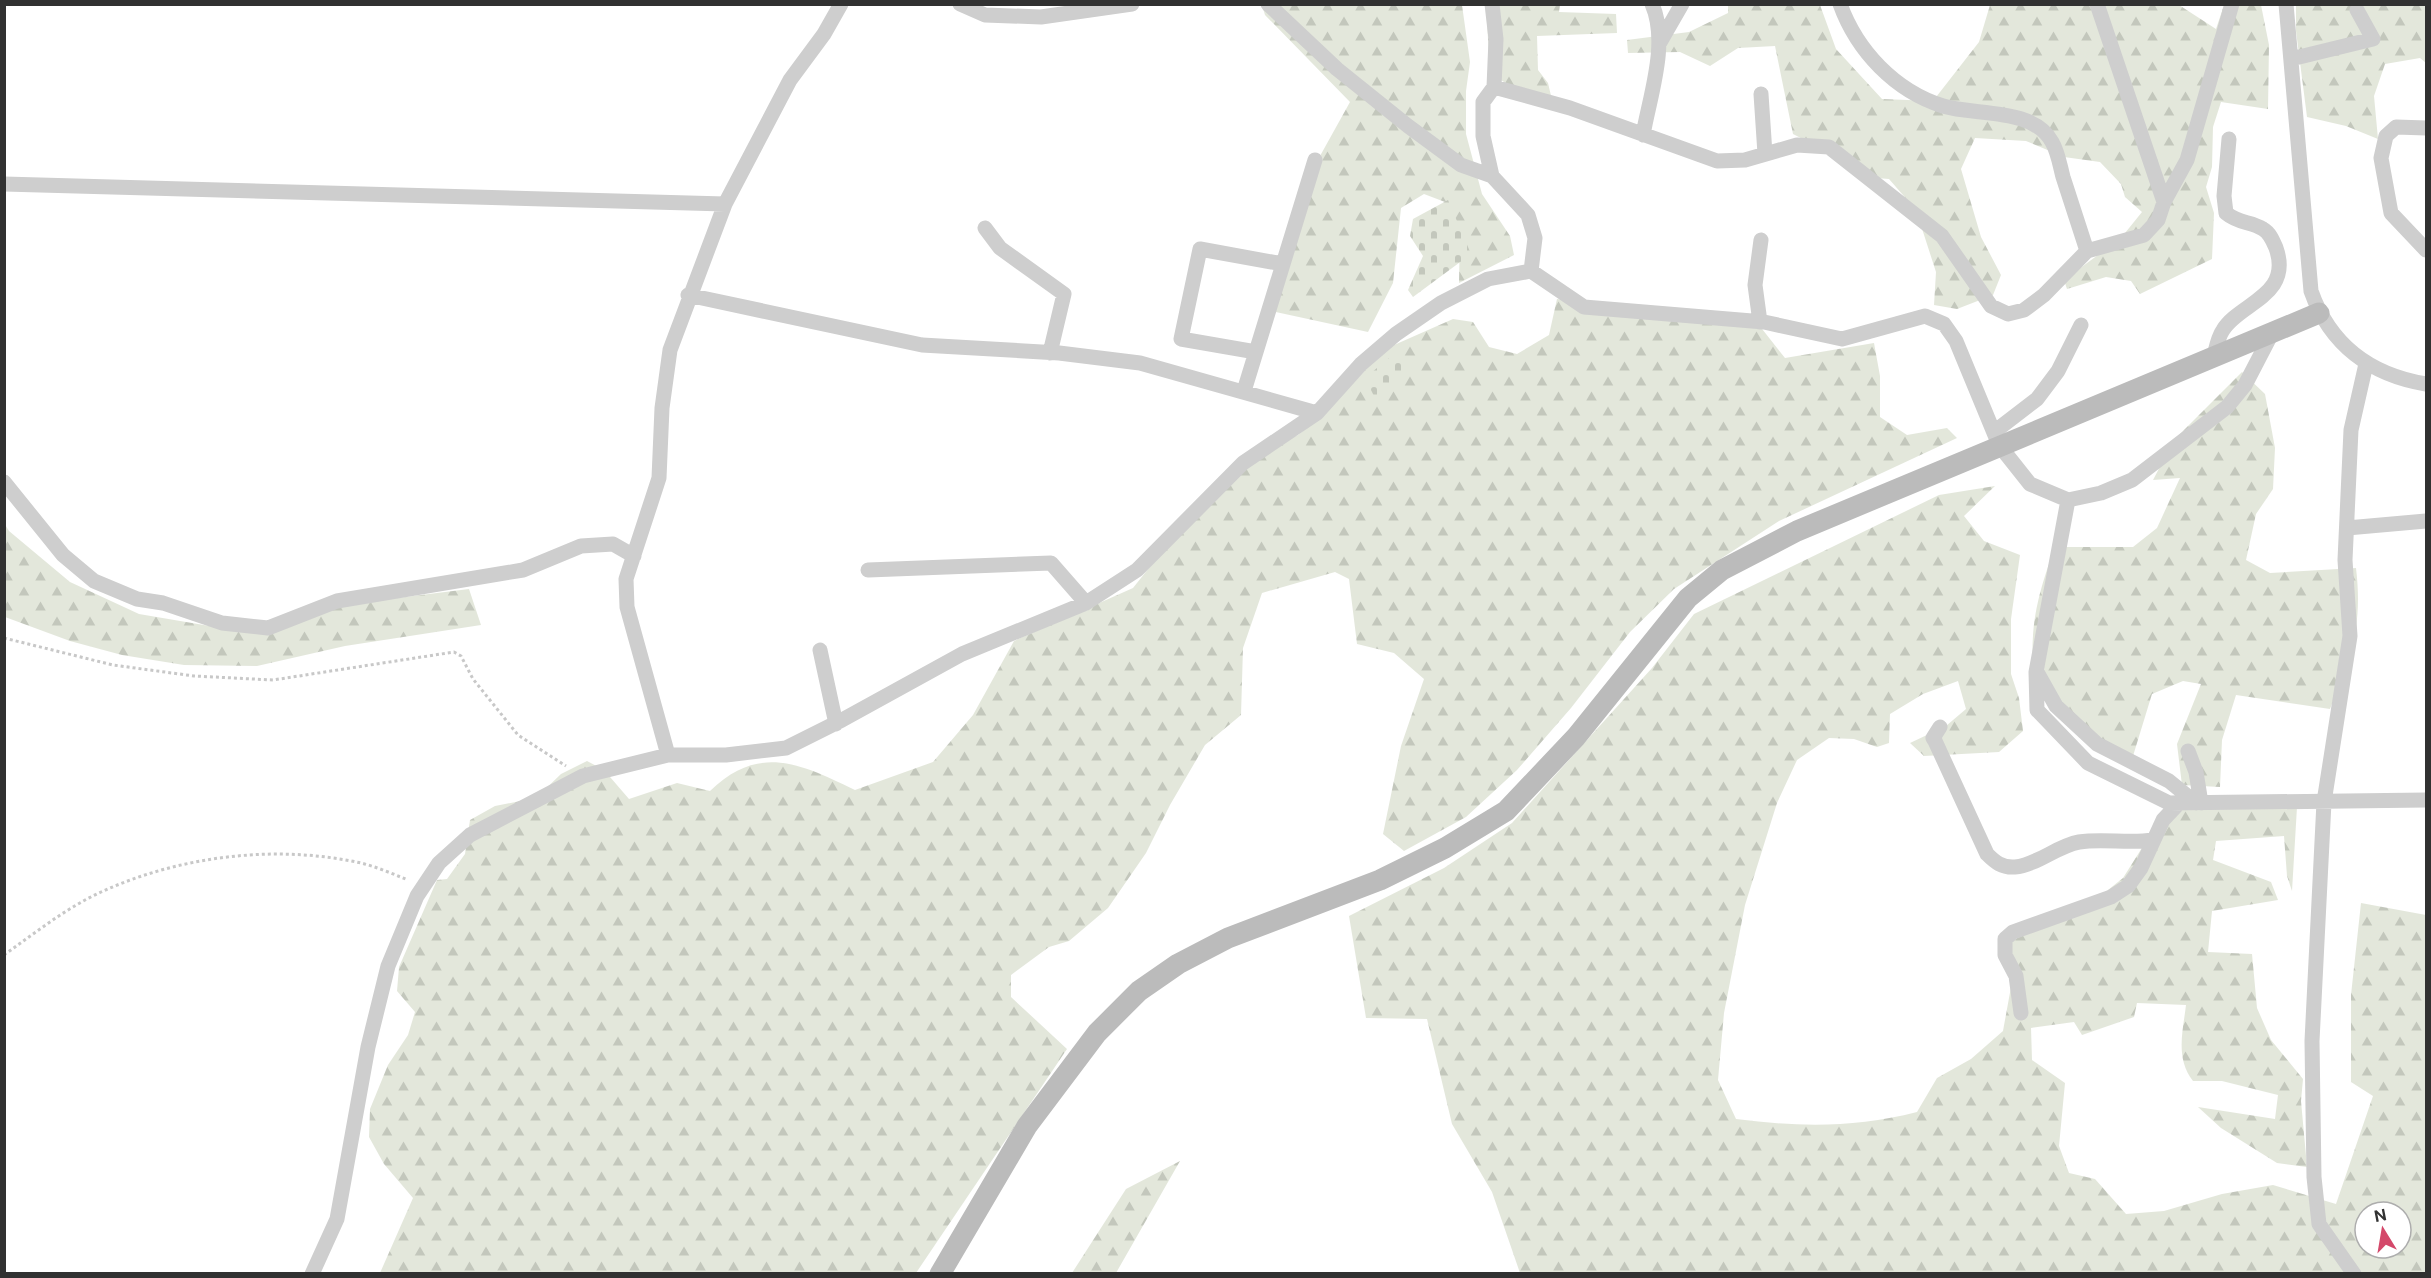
<svg xmlns="http://www.w3.org/2000/svg" width="2431" height="1278" viewBox="0 0 2431 1278" font-family="'Public Sans',sans-serif">
<defs>
<pattern id="forest-firs" width="22" height="20" patternUnits="userSpaceOnUse" patternTransform="scale(1.5)"><rect width="22" height="20" fill="#e3e7db"/><path d="M5 1l3.5 6h-7zM16 11l3.5 6h-7z" fill="#c3c7bc"/></pattern>
<pattern id="cemetery-stones" width="16" height="16" patternUnits="userSpaceOnUse" patternTransform="scale(1.5)"><rect width="16" height="16" fill="#e3e7db"/><path d="M2 7V4a2 2 0 0 1 4 0v3zM10 15v-3a2 2 0 0 1 4 0v3z" fill="#c3c7bc"/></pattern>
</defs>
<rect width="100%" height="100%" fill="#fff"/>
<!-- forest -->
<path fill="url(#forest-firs)" fill-rule="evenodd" d="M1262,5H1462L1470,62L1466,91V134L1482,194L1510,236L1514,255L1459,283L1460,230L1445,202L1424,194L1401,208L1393,283L1368,332L1266,310L1320,156L1350,102L1265,15Z
M1486,5H1560L1559,12L1616,14L1617,33L1537,36L1538,70L1548,83L1552,100L1515,89L1490,73Z
M1728,5H1820L1836,49L1882,99L1933,101L1979,42L1990,5H2179L2216,29L2224,5H2261L2269,45L2268,109L2221,102L2213,127L2212,167L2206,187L2214,213L2212,259L2140,294L2131,281L2106,277L2067,289L2064,280L2121,238L2142,212L2125,197L2121,184L2100,162L2064,157L2026,141L1975,138L1961,169L1981,237L2001,275L1993,295L1957,309L1934,305L1936,272L1916,210L1889,179L1864,177L1826,151L1793,134L1775,46L1738,48L1710,66L1680,52L1628,53L1627,40L1689,32L1728,13Z
M2296,5H2426V63L2420,58L2385,64L2374,96L2378,139L2346,126L2307,117L2296,31Z
M1557,299L1755,320L1785,358L1874,343L1880,376V417L1907,435L1947,428L1957,438L1779,521L1674,589L1630,632L1571,708L1517,770L1466,817L1404,851L1383,834L1401,746L1424,679L1394,653L1357,644L1349,579L1335,572L1262,593L1243,648L1241,715L1205,745L1170,805L1146,853L1108,908L1069,941L1049,947L1011,975V997L1067,1049L916,1273H380L413,1198L384,1164L369,1137L370,1109L388,1065L408,1035L415,1012L397,991L399,967L437,880L447,879L465,854L470,820L495,806L536,798L561,774L587,761L604,770L629,799L677,783L710,791C759,743 801,764 855,790L933,762L973,715L1014,641L1133,588L1232,464L1298,435L1323,415L1385,349L1453,319L1473,322L1489,347L1517,354L1549,335Z
M2242,372L2265,394L2275,448L2273,489L2256,514L2246,560L2270,573L2356,568C2363,626 2351,656 2330,709L2236,695L2222,740L2220,787L2182,785L2177,744L2201,684L2183,681L2152,694L2133,756L2109,746L2034,685C2029,629 2036,599 2055,547H2133L2157,528L2180,478L2153,480L2174,440Z
M1995,486L1964,516L1984,541L2020,555L2011,619V674L2019,698L2023,731L1999,752L1924,756L1910,743L1946,726L1966,709L1958,681L1923,694L1890,714L1889,743L1877,747L1854,739L1829,738L1797,760L1777,803L1745,905L1724,1013L1718,1080L1736,1119C1799,1127 1854,1128 1917,1112L1937,1078L1971,1059L2003,1031L2011,987L2007,942L2078,914L2123,878L2152,832L2187,805L2297,807L2292,891L2287,876L2284,836L2216,841L2213,860L2271,882L2278,900L2212,911L2208,952L2252,954L2257,1008L2271,1040L2303,1079L2301,1101L2307,1167L2277,1163L2221,1128L2198,1107L2275,1119L2278,1095L2222,1081H2193C2175,1058 2183,1031 2186,1005L2137,1003L2134,1017L2082,1035L2074,1022L2031,1028L2032,1060L2065,1083L2059,1146L2069,1173L2095,1179L2126,1214L2164,1211L2222,1194L2273,1185L2336,1204L2373,1096L2351,1082V995L2361,903L2426,915V1273H1520L1492,1192L1452,1124L1427,1019L1366,1018L1349,916L1444,868L1512,823L1652,668L1694,614L1939,495ZM2365,1212H2401V1248H2365Z
M4,523L9,531L70,582L139,614L239,631L357,603L469,589L481,625L345,646L257,666L184,665L122,655L70,641L5,617Z
M1180,1161L1116,1273H1072L1126,1189Z"/>
<!-- cemetery -->
<path fill="url(#cemetery-stones)" d="M1448,200L1471,254L1413,297L1408,290L1423,256L1410,236L1413,219Z
M1401,356L1408,368L1375,398L1365,378L1389,358Z"/>
<g fill="none" stroke-linecap="round" stroke-linejoin="round">
<!-- path -->
<path stroke="#c8c8c8" stroke-width="3" stroke-dasharray="3 3" stroke-linecap="butt" d="M4,638L113,665L194,676L273,680L454,652L461,656L473,679L518,735L566,766
M4,955C35,933 66,908 101,892C180,856 275,844 361,863C377,867 393,874 408,880"/>
<!-- street -->
<path stroke="#cecece" stroke-width="15" d="M960,4L985,15L1041,17L1132,4
M1268,4L1337,69L1408,126L1461,165L1492,176L1528,215L1535,238L1531,271
M1840,4C1857,51 1895,91 1943,106C1976,116 2033,107 2052,142C2058,152 2060,166 2063,177C2071,202 2079,226 2087,251
M2097,4L2164,202
M2286,4L2311,291C2330,345 2371,375 2426,384
M1659,44L1682,4
M2291,59L2373,39L2357,10
M1494,87L1570,108L1717,161L1745,160L1797,145L1829,147L1942,236L1991,306L2008,314L2024,310L2044,295L2087,251L2144,235L2158,220L2164,202L2187,160L2232,4
M1761,94L1765,154
M2426,128L2396,127L2386,136L2381,158L2391,213L2426,250
M1643,135C1650,95 1669,43 1652,4
M1492,176L1483,136V102L1494,87L1496,39L1492,4
M4,184L725,204
M985,228L1000,248L1064,294L1050,353
M688,295L922,345L1059,353L1140,363L1317,413
M1760,322L1755,285L1761,240
M1256,352L1181,339L1200,249L1283,264
M2214,356C2216,348 2218,337 2223,330C2239,303 2293,296 2276,248C2273,241 2270,233 2263,229C2251,221 2239,224 2226,213L2224,196L2229,139
M1244,391L1315,160
M1994,432L2037,399L2058,371L2081,325
M4,482L63,555L94,581L137,599L163,603L222,623L268,628L337,601L523,570L581,546L613,544L634,556
M2068,500L2101,493L2132,480L2227,407L2245,385L2272,333
M2347,528L2426,521
M868,570L1051,563L1086,603
M820,650L836,724
M2038,674L2056,706L2097,744L2169,781L2196,803
M1940,727L1933,738L1935,741L1987,854C1995,862 2002,868 2015,867C2037,865 2057,846 2079,842C2104,838 2128,844 2153,840
M2188,751L2196,772L2201,803
M668,755L627,607L626,579L659,478L662,408L670,350L725,204L790,80L824,34L841,4
M2021,1013L2016,976L2005,955V939L2013,932L2111,897L2128,886L2141,868L2163,820L2179,803
M312,1274L337,1219L368,1047L388,966L417,896L439,863L470,835L583,776L668,755H726L786,748L842,720L962,654L1086,603L1137,570L1243,463L1317,413L1361,364L1396,334L1441,303L1488,279L1531,271L1584,307L1764,322L1842,339L1925,316L1944,324L1956,341L1999,445L2030,484L2068,500L2036,672L2037,710L2088,763L2169,803L2426,800
M2354,1274L2319,1224L2314,1177L2312,1041L2324,802L2350,636L2345,560L2351,430L2366,364"/>
<!-- secondary -->
<path stroke="#bbb" stroke-width="21" d="M940,1274L1027,1126L1097,1033L1139,991L1178,964L1228,938L1380,880L1445,848L1506,811L1576,737L1688,598L1722,570L1797,531L2319,313"/>
</g>
<!-- border -->
<rect width="2431" height="1278" fill="none" stroke="#313131" stroke-width="12"/>
<!-- north arrow -->
<g transform="translate(2383 1230) rotate(349)"><circle r="28" fill="#ffffff" stroke="#adadad" stroke-width="1.5"/>
<path d="M0-4.5L10 22L0 15L-10 22Z" fill="#d4486a"/>
<text y="-9" font-size="16" font-weight="bold" text-anchor="middle" fill="#313131">N</text>
</g>
</svg>
